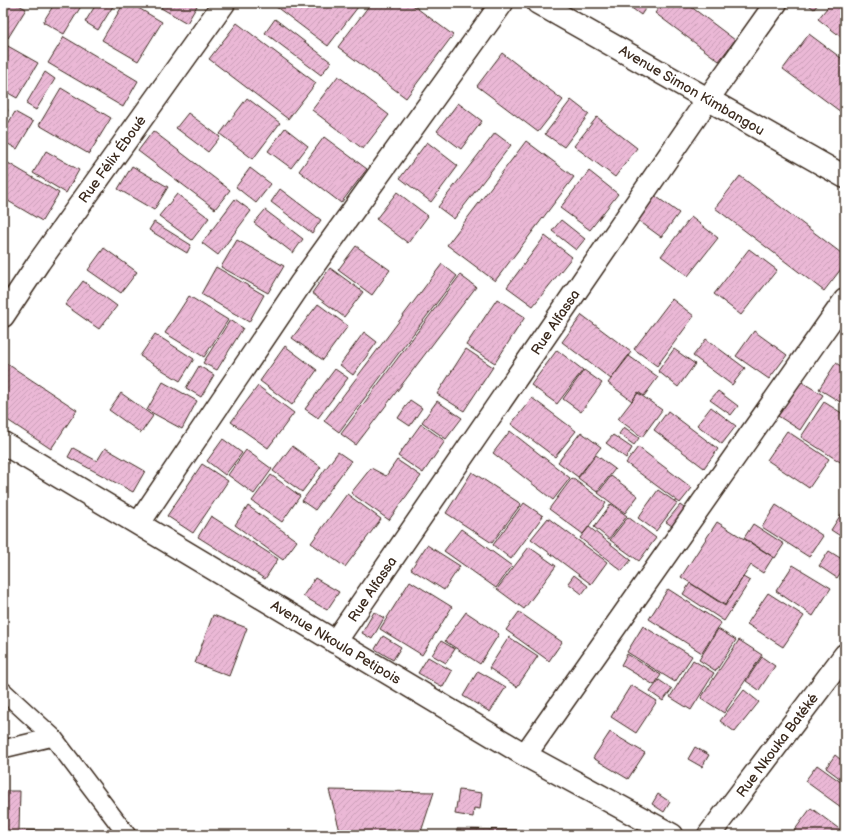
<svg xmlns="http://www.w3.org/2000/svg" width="848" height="838" viewBox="0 0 848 838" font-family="'Balsamiq Sans',sans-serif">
<defs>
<pattern id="building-hatch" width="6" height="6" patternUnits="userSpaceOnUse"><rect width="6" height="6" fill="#ebb8d6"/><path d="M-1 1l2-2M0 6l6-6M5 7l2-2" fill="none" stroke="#ca9eb7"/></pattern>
</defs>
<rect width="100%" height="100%" fill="#fff"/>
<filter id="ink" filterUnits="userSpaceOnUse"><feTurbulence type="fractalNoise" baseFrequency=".025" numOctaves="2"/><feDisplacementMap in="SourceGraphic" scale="8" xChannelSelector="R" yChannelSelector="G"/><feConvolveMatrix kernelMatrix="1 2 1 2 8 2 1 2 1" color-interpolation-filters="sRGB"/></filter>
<g filter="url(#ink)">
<!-- building -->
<path fill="url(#building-hatch)" stroke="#3b2a1e" d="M3,3H15L26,9L8,38L3,35Z
M55,3H83L64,34L43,22Z
M97,3H115L98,30L85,22Z
M124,3H130L162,22L138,61L102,40Z
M164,3H192L197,6L187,23L161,8Z
M271,3H361L328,46Z
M371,3H410L453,35L406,98L338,47Z
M625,3H649L641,15Z
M663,3H686L735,40L719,61L655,13Z
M806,3H819L814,9Z
M831,3H845V40L818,19Z
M275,19L331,62L321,75L265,33Z
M237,23L316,83L288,119L209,59Z
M809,34L845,61V115L783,69Z
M64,37L138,81L123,107L48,63Z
M6,45L38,63L17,98L3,90V51Z
M502,53L563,100L538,132L477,86Z
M45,72L55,79L36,110L26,104Z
M338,76L389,115L363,149L312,110Z
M61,88L111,118L89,154L39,125Z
M247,98L280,123L253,159L220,134Z
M571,100L589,114L564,147L545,134Z
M458,103L482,121L461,149L437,131Z
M3,107L8,110L3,118Z
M15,112L33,122L17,149L3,141V132Z
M188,113L220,137L208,152L176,128Z
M597,117L637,148L615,177L574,146Z
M285,128L308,146L291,168L268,151Z
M153,131L230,190L215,209L138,151Z
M495,133L511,145L454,219L438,207Z
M324,137L367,169L341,203L299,171Z
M526,141L574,177L495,281L447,245Z
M427,142L458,166L431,202L400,178Z
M46,151L79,170L66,193L33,173Z
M3,160L59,193L42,221L3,198Z
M132,166L168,187L154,210L118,189Z
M250,168L271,184L256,203L236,187Z
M589,171L618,194L590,230L560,208Z
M740,176L845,256V264L824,291L715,208Z
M280,189L321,220L312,233L271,202Z
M397,192L428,216L408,243L376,219Z
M177,194L209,218L192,240L159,216Z
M654,195L679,213L661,237L635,218Z
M235,199L251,211L218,255L202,243Z
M265,210L303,239L293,253L254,223Z
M691,217L718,238L688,276L661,256Z
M561,220L585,239L576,250L552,231Z
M154,222L191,245L187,253L149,230Z
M545,236L572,257L533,306L507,287Z
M237,240L284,266L268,293L221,267Z
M356,246L390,270L372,295L338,270Z
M104,248L137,272L121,293L88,270Z
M749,249L777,270L741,315L714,294Z
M442,264L457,276L339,432L324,421Z
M216,267L264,295L249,322L201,294Z
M330,268L363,292L344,317L312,293Z
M460,275L476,287L356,445L341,434Z
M83,281L117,306L99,329L65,305Z
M189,296L228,320L204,357L165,333Z
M497,299L525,317L495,363L466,345Z
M672,299L694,316L657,366L634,349Z
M318,304L348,326L323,360L292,338Z
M582,315L631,352L611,379L562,342Z
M230,320L243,328L217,370L203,363Z
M754,331L787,355L769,379L736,356Z
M364,332L377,342L353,375L340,365Z
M155,334L194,359L180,381L140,356Z
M706,339L745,368L732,385L693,356Z
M285,346L317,370L292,405L260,381Z
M466,349L493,367L464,411L437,394Z
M674,349L695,364L678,387L658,371Z
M557,350L583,370L557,404L531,385Z
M629,356L658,377L644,396L638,392L632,401L608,383Z
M3,361L77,410L51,449L3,417Z
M836,363L845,369V405L819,389Z
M199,366L214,375L201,397L186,388Z
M335,369L348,378L318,418L305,409Z
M584,370L602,383L581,412L563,399Z
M800,381L823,395L800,430L778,416Z
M163,382L197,401L182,429L147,410Z
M258,386L294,413L268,448L231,422Z
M718,391L738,406L731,415L710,400Z
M121,393L153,416L141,433L109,410Z
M638,393L662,410L642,437L618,419Z
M532,398L576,431L555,457L511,424Z
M410,400L422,408L410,426L398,418Z
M437,401L462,418L446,439L422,422Z
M824,402L845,415V465L801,437Z
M711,407L736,426L722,444L697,425Z
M668,411L718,449L704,468L654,430Z
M421,424L445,441L423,473L398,456Z
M624,427L639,438L634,445L619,434Z
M510,431L570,478L553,500L493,453Z
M787,431L829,459L809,488L767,460Z
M581,432L601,447L578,477L558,462Z
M613,435L632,448L626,458L606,443Z
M223,439L242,453L225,475L207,461Z
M292,446L321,467L302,492L273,471Z
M638,447L692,488L680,503L626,463Z
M73,448L97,461L105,448L145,471L133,492L68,457Z
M246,450L272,469L254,494L228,475Z
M338,452L351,461L315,510L302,501Z
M596,455L615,469L597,492L578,478Z
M397,460L421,476L389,520L351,493L371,468L386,476Z
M202,464L228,481L193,533L167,516Z
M472,472L521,504L492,543L446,513Z
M271,475L300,496L282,522L252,501Z
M611,476L638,496L625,513L598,493Z
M572,478L606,503L583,534L549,509Z
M658,490L677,503L656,531L638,518Z
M347,494L381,519L345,567L311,543Z
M524,503L543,516L511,559L493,545Z
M611,504L627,516L609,539L594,527Z
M680,505L688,511L675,528L666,522Z
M776,505L823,536L809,557L762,527Z
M248,506L297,541L283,560L235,525Z
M845,508V539L831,530Z
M211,516L278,559L265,579L198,537Z
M628,517L656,538L639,561L610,540Z
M548,518L607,562L591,584L531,539Z
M717,522L773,557L763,573L751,565L725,605L681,577Z
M753,524L784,544L775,558L744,538Z
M589,527L631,560L622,571L580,538Z
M461,529L512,566L496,588L444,551Z
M427,545L460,566L444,590L411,569Z
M529,547L556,566L524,609L497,589Z
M829,551L845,561V566L837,578L819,566Z
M793,565L831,588L813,616L776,591Z
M845,570V582L840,579Z
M574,575L588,586L582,594L568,583Z
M743,577L750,581L724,621L683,594L690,583L725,606Z
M315,578L339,592L327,610L303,596Z
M410,581L452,607L422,655L380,629Z
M668,589L721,623L702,653L649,619Z
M768,593L804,616L783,647L747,624Z
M374,612L384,618L372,639L362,633Z
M466,612L499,634L480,664L445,641Z
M519,612L562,642L549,661L506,630Z
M213,615L247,628L229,676L195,663Z
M643,626L692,656L675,682L627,652Z
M718,629L736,640L716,671L699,660Z
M383,636L401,647L393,660L375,649Z
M509,637L538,656L517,687L489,668Z
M739,640L762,655L724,713L701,698Z
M441,641L455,649L446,663L432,655Z
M627,654L661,675L654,685L621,665Z
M428,657L452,671L443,687L418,673Z
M762,657L775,666L759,690L746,681Z
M693,660L714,673L691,710L670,697Z
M478,671L506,687L490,712L463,696Z
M659,680L672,689L663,701L650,692Z
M631,685L657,701L636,733L611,717Z
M744,690L759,702L735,732L720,721Z
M610,732L645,753L628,779L593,758Z
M695,747L709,755L702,767L688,759Z
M835,755L845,763V782L826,768Z
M817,765L845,785V810L805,781Z
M329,790L434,792L420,835H341Z
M459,790L482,793L480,809L474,808L473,817L455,814Z
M3,791H20L19,830L87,832L85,835H3Z
M658,794L670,802L664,812L652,804Z
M811,808L842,831L839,835H791Z
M457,829L523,830V835H457Z"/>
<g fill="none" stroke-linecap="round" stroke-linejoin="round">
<defs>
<path id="lane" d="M3,691L53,737L127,835
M3,749L53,737"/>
<path id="street" d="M3,316L39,262L224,3
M3,443L525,755L672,835
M139,523L301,283L502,3
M335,642L708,99L776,3
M525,755L845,300
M709,835L845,655"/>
<path id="secondary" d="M538,3L845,177"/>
</defs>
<!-- lane casing -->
<use href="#lane" stroke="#3b2a1e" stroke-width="20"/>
<!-- street casing -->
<use href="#street" stroke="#3b2a1e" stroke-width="25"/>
<!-- secondary casing -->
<use href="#secondary" stroke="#3b2a1e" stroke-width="25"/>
<!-- lane -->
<use href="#lane" stroke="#fff" stroke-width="17"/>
<!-- street -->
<use href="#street" stroke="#fff" stroke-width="22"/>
<!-- secondary -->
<use href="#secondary" stroke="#fff" stroke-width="22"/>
</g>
</g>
<g text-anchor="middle" stroke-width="3" stroke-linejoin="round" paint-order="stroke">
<!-- street labels -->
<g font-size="14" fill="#3b2a1e" stroke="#fff">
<text transform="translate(692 90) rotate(30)" y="5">Avenue Simon Kimbangou</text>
<text transform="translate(112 159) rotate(-54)" y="5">Rue Félix Éboué</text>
<text transform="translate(555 322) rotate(-56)" y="5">Rue Alfassa</text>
<text transform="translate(372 589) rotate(-56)" y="5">Rue Alfassa</text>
<text transform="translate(336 642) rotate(31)" y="5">Avenue Nkoula Petipois</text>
<text transform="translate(777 745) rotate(-53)" y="5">Rue Nkouka Batéké</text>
</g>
</g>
<!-- margin -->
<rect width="848" height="838" fill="none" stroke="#fff" stroke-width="16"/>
<rect x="8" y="8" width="832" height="822" fill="none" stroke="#3b2a1e" stroke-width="1.5" filter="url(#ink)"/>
</svg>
